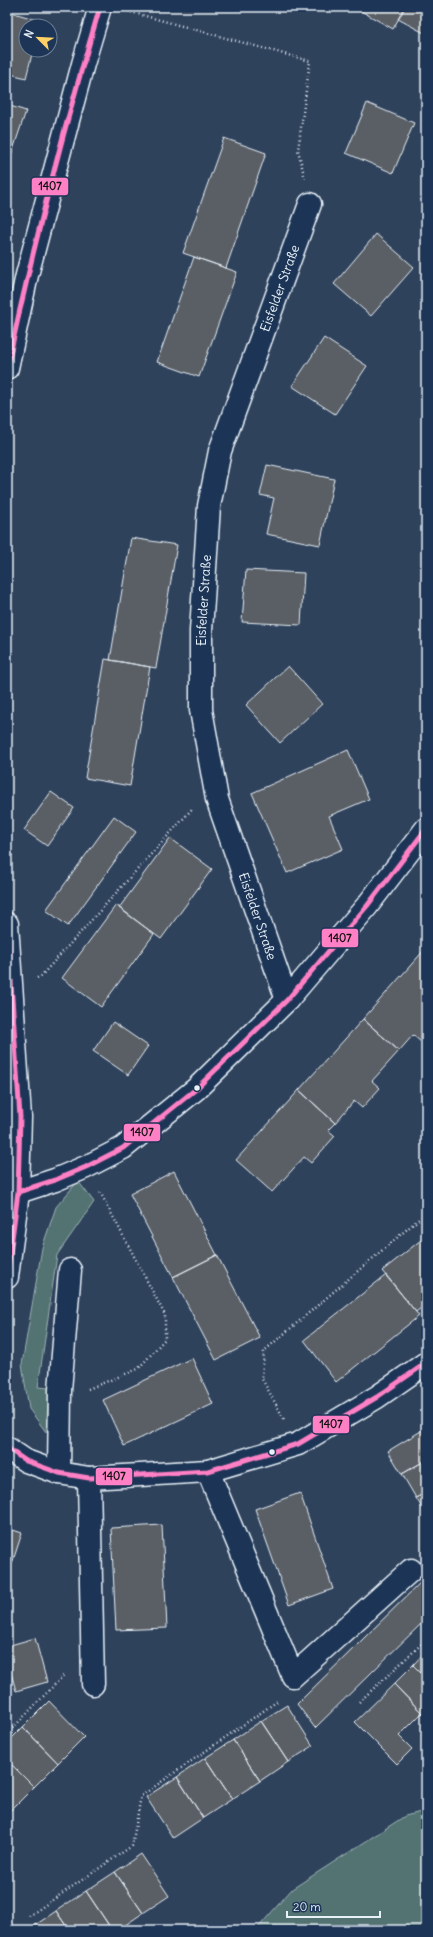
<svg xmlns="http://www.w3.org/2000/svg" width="433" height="1937" viewBox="0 0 433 1937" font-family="Delius,sans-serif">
<rect width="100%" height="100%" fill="#2f425c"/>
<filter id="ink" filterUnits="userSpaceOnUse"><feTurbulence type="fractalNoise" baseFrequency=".025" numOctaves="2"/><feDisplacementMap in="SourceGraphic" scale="8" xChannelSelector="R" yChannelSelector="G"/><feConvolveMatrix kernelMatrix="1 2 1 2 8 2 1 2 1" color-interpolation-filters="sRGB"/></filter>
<g filter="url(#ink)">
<!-- green -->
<path fill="#527272" stroke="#9db2b5" d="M78,1181L94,1202L57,1255L38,1387L49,1388L46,1432L29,1409L22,1364L42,1248L56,1207Z
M425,1811L426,1930H256L292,1889L405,1816Z"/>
<!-- building -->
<path fill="#5a5f66" stroke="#e8f1f8" d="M354,7H405L393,29Z
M405,7H426V34L398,19Z
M7,11L41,21L40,26H26V50H33L26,78L7,73Z
M367,103L414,123L393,173L346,153Z
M7,105L26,111L8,165H7Z
M224,138L266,153L226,268L183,253Z
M376,234L414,267L371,316L334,284Z
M194,257L237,272L199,377L157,362Z
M324,338L367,366L335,414L292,386Z
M267,465L334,479L320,545L266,534L274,498L260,495Z
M131,538L177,545L156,668L110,660Z
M246,570L304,573L301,625L242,622Z
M105,659L150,667L130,786L85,778Z
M288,666L322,704L280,743L246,705Z
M348,750L369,799L329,816L343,849L287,873L252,793Z
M51,792L74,808L47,846L24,830Z
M114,816L136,832L68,926L46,910Z
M170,838L212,869L161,939L119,908Z
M116,905L154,934L101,1007L62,978Z
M426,948V1037L421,1042L413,1035L399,1051L363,1019Z
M363,1019L399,1051L372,1081L380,1088L362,1108L354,1101L335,1123L299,1090Z
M113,1022L148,1046L128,1075L93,1051Z
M299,1090L335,1123L328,1130L335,1136L311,1163L304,1157L272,1192L236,1160Z
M174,1171L217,1255L173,1277L130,1194Z
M426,1236V1304L416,1312L382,1271Z
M217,1255L260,1338L216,1360L173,1277Z
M386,1275L419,1316L336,1382L304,1340Z
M192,1358L213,1404L124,1446L103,1400Z
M426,1428V1460L402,1474L388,1451Z
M426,1460V1492L416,1498L402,1474Z
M426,1492V1514L416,1498Z
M300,1493L333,1589L289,1605L255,1509Z
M162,1525L167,1628L116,1630L111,1528Z
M7,1528L22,1533L7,1579Z
M426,1577V1619L315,1728L297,1704Z
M35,1638L47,1682L16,1691L7,1658V1646Z
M426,1651V1678L413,1665Z
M413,1665L426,1678V1709L422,1713L394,1684Z
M394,1684L422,1713L399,1736L412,1749L397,1764L355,1722Z
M49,1701L84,1737L58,1763L23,1727Z
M287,1705L313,1746L288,1762L261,1721Z
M261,1721L288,1762L260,1781L233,1740Z
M23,1727L58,1763L34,1787L7,1760V1743Z
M233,1740L260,1781L232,1799L205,1758Z
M205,1758L232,1799L203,1818L177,1777Z
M7,1760L34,1787L9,1812L7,1811Z
M177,1777L203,1818L173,1838L146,1797Z
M141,1854L169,1896L143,1913L115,1872Z
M115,1872L143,1913L118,1930H112L86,1891Z
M86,1891L112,1930H69L56,1911Z
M56,1911L69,1930H28Z"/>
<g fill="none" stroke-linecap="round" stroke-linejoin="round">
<defs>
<g id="minor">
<path d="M7,368L27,275L83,64L100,7"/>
<path d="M7,924L20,1117L18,1192L7,1277"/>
<path id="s1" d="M287,1000L217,799L201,710V631L209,506L220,451L310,204"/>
<path d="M7,1192H18L55,1180L86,1167L123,1148L196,1089L287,1000L367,906L426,829"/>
<path d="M7,1448L26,1461L59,1473L89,1478L208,1471L298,1444L377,1397L426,1363"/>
<path d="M208,1471L293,1676L411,1570"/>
<path d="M59,1473L60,1390L70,1270"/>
<path d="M89,1478L93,1684"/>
</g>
</defs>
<!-- minor casing -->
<use href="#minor" stroke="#e8f1f8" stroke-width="25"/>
<!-- path -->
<path stroke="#e8f1f8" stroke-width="2.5" stroke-dasharray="1 3" stroke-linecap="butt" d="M127,11L310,61L298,150L305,179
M37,978L41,976L192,809
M88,1389L138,1369L165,1339V1315L99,1190
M284,1419L262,1379L264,1351L426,1213
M359,1702L426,1640
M7,1734L65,1674
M29,1916L132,1846L141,1796L279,1700"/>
<!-- minor -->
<use href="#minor" stroke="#1d3557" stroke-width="22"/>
<defs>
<path id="bus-1" d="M7,368C33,247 64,126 100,7
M7,924L20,1117L18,1192L7,1277
M18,1192L55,1180L86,1167L123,1148L196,1089L287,1000L367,906L426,829
M7,1448L26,1461L59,1473L89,1478L208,1471L298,1444L377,1397L426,1363"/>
</defs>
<!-- bus-1 casing -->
<use href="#bus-1" stroke="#1d3557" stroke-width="8"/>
<!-- bus-1 -->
<use href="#bus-1" stroke="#ff80c5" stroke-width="5"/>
</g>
</g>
<!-- markers -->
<g fill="#e8f1f8" stroke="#1d3557" stroke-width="1.5">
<circle cx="197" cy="1088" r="3.5"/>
<circle cx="272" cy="1452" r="3.5"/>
</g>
<g text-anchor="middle" stroke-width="3.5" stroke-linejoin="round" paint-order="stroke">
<!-- street labels -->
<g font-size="13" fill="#e8f1f8" stroke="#1d3557">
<text dy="5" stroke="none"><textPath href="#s1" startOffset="737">Eisfelder Straße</textPath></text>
<text dy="5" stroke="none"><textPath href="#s1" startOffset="413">Eisfelder Straße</textPath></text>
<text transform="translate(258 916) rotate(71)" y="5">Eisfelder Straße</text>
</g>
</g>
<g stroke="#1d3557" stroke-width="1.5">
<rect x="31" y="177" width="38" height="19" rx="4" fill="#ff80c5"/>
<rect x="321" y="928" width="38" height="20" rx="4" fill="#ff80c5"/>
<rect x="123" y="1123" width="38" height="19" rx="4" fill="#ff80c5"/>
<rect x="312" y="1415" width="38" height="19" rx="4" fill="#ff80c5"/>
<rect x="95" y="1467" width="38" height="19" rx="4" fill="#ff80c5"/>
</g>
<g font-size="11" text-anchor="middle" font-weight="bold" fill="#111">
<text x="50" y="190">1407</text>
<text x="340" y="942">1407</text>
<text x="142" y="1136">1407</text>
<text x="331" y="1428">1407</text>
<text x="114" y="1480">1407</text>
</g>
<!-- margin -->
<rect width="433" height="1937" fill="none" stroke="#1d3557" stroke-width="24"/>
<rect x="12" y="12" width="409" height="1913" fill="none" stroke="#e8f1f8" stroke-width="1.5" filter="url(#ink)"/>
<!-- north arrow -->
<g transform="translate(38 38) rotate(294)"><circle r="19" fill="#1d3557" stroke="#6e8097"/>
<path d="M0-3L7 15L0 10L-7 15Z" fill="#ffd166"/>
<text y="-6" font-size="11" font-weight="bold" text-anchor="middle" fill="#e8f1f8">N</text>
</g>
<!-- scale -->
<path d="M287 1911v6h93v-6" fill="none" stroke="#e8f1f8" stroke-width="2"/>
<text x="293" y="1911" font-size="12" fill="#e8f1f8" stroke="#1d3557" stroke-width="3" paint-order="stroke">20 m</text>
</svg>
